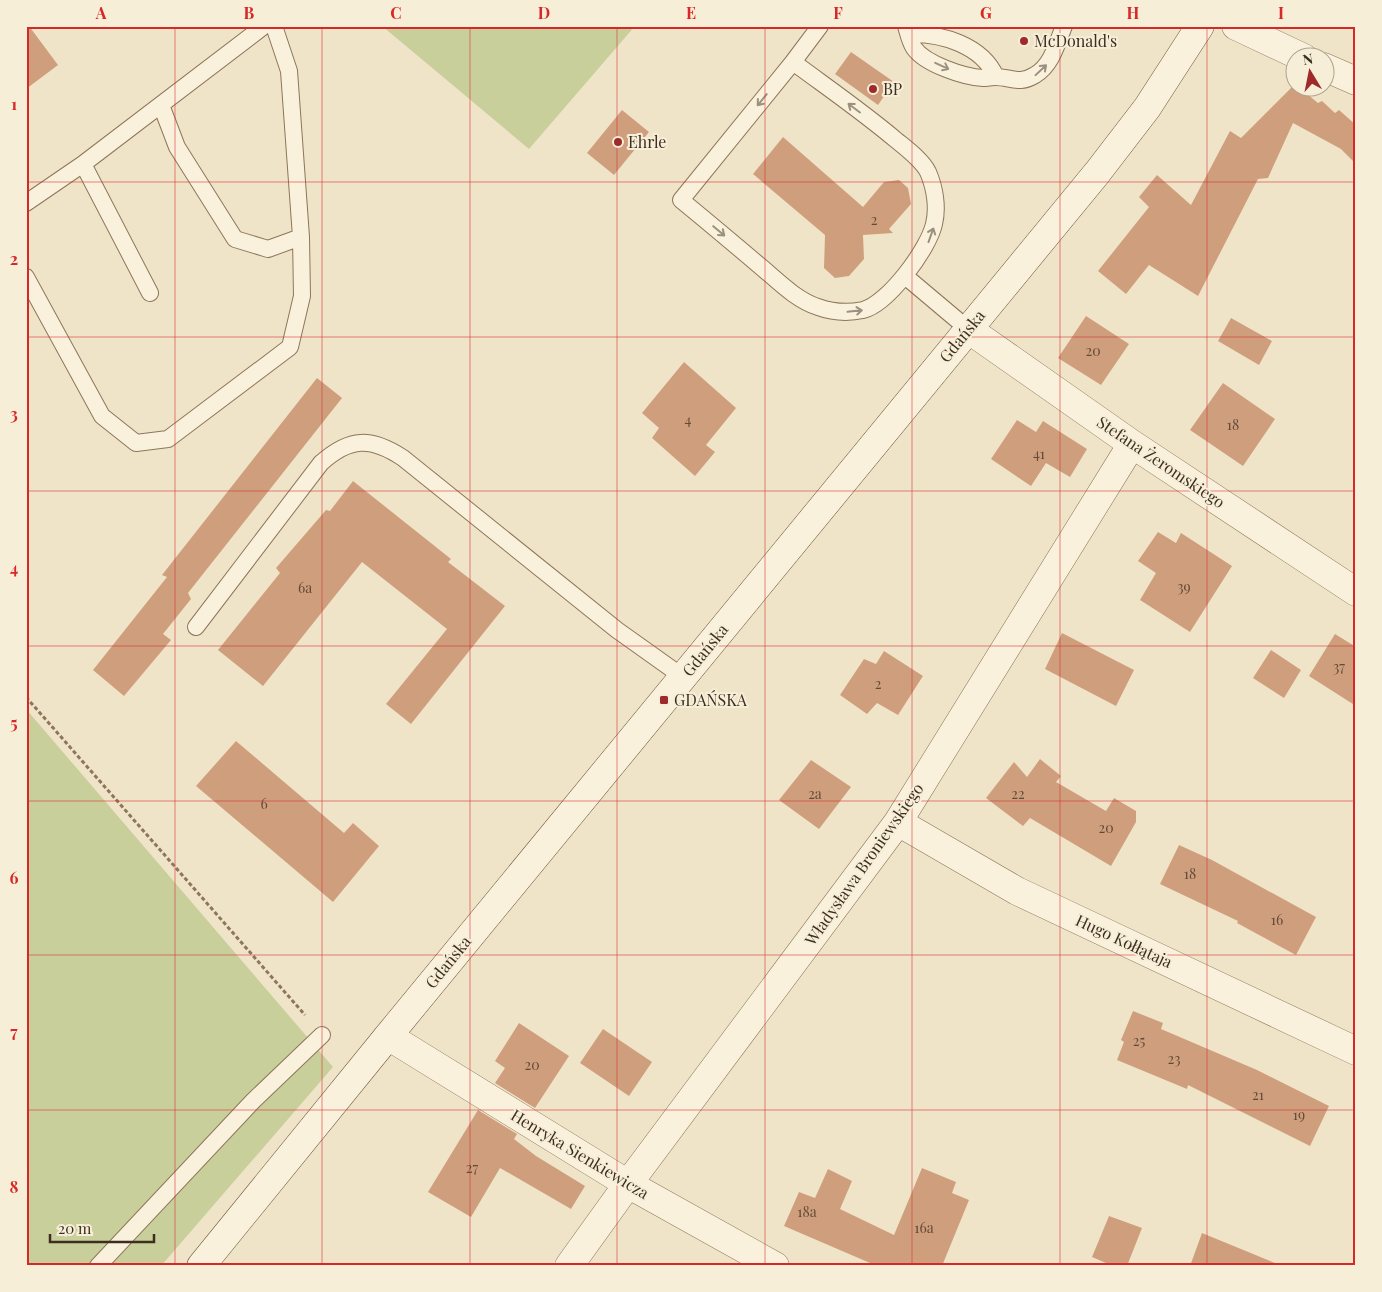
<svg xmlns="http://www.w3.org/2000/svg" width="1382" height="1292" viewBox="0 0 1382 1292" font-family="'Playfair Display',serif">
<rect width="100%" height="100%" fill="#f0e4c8"/>
<!-- green -->
<path fill="#c9cf9b" d="M382,26H635L529,149Z
M26,709L333,1067L161,1266H26Z"/>
<!-- building -->
<path fill="#cf9f7d" d="M26,26H29L58,65L26,89Z
M851,52L894,82L878,105L835,74Z
M1294,85V88H1310L1307,94L1318,103L1322,101L1335,113L1339,110L1356,125V164L1341,149L1293,123L1268,178L1258,179L1198,296L1149,265L1126,294L1098,271L1149,207L1139,197L1157,175L1191,205L1230,131L1241,138Z
M622,110L649,132L614,175L587,153Z
M783,137L863,207L884,182L899,180L908,188L911,204L889,229L893,233L863,235L864,259L849,276L835,278L824,268L825,235L753,174Z
M1086,316L1129,344L1101,385L1058,358Z
M1231,318L1272,341L1259,365L1218,341Z
M684,362L736,408L706,445L715,452L695,476L652,438L659,428L642,413Z
M317,378L342,398L188,593L191,599L163,634L171,640L124,696L93,670L167,577L162,575Z
M1223,383L1275,419L1243,466L1190,430Z
M1017,420L1036,432L1043,421L1087,449L1070,477L1046,463L1031,486L991,459Z
M353,481L451,559L448,562L505,606L411,724L386,704L447,629L362,562L263,686L218,650L280,573L276,568L326,510L330,511Z
M1158,532L1176,543L1181,533L1232,566L1190,632L1140,600L1156,573L1138,561Z
M1062,633L1134,670L1116,706L1045,669Z
M1335,634L1356,647V706L1309,676Z
M1271,650L1301,670L1284,698L1253,678Z
M884,651L923,676L898,715L877,703L867,714L840,695L864,659L876,664Z
M236,741L344,833L353,823L379,846L333,902L196,786Z
M1040,759L1061,776L1056,782L1106,811L1114,798L1136,811V822L1111,866L1030,818L1023,826L986,798L1014,762L1027,777Z
M811,760L851,787L819,829L779,800Z
M1179,845L1212,860L1316,917L1296,955L1237,923L1238,921L1160,884Z
M1133,1011L1163,1023L1161,1029L1257,1070L1329,1106L1310,1146L1188,1085L1187,1089L1117,1060L1124,1042L1121,1040Z
M519,1023L569,1056L535,1108L495,1083L505,1068L495,1061Z
M603,1029L652,1062L629,1096L580,1063Z
M478,1110L517,1134L514,1139L536,1156L585,1186L571,1209L500,1168L471,1217L428,1192Z
M922,1168L956,1182L952,1193L969,1200L942,1266H877L784,1226L799,1192L815,1198L828,1169L852,1181L840,1209L894,1235Z
M1109,1216L1142,1228L1127,1266H1113L1092,1257Z
M1202,1233L1280,1265V1266H1190Z"/>
<g fill="none" stroke-linecap="round" stroke-linejoin="round">
<defs>
<path id="service" d="M906,26C908,33 910,42 914,48C925,64 964,77 983,78C987,78 991,77 995,77C1011,77 1019,85 1035,75C1052,65 1057,43 1064,26
M909,34C941,33 982,45 996,77
M793,62C828,88 863,112 896,140C907,149 922,160 928,172C935,188 938,208 934,224C929,248 888,304 863,310C849,313 832,312 818,307C796,300 778,281 760,266C734,244 708,222 681,200L793,62L820,26
M161,105L177,147L235,239L268,249L301,237
M83,164L150,293
M26,203L83,164L264,26
M905,276L968,329
M26,277L102,416L136,443L168,439L290,347L302,296L301,237L289,71L274,26
M196,627L321,463C350,437 371,437 403,458L617,630L683,677
M98,1266L253,1101L322,1035"/>
<path id="minor" d="M1236,26L1304,58
M1324,67L1356,81
M968,329L1132,444L1356,592
M898,822L1017,891L1356,1051
M388,1036L628,1184L775,1266
M569,1266L628,1184L898,822L1132,444"/>
<path id="secondary" d="M201,1266L388,1036L1097,173L1147,108L1200,26"/>
</defs>
<!-- service casing -->
<use href="#service" stroke="#8d765c" stroke-width="18"/>
<!-- minor casing -->
<use href="#minor" stroke="#8d765c" stroke-width="29"/>
<!-- secondary casing -->
<use href="#secondary" stroke="#6f573f" stroke-width="29"/>
<!-- path -->
<path stroke="#8d765c" stroke-width="3" stroke-dasharray="4 2.5" stroke-linecap="butt" d="M26,697L305,1015"/>
<!-- service -->
<use href="#service" stroke="#faf1dc" stroke-width="16"/>
<!-- minor -->
<use href="#minor" stroke="#faf1dc" stroke-width="28"/>
<!-- secondary -->
<use href="#secondary" stroke="#faf1dc" stroke-width="28"/>
</g>
<!-- one-way arrows -->
<defs><path id="oneway-shaft" d="M-6 0H5M1.5-3L5.5 0L1.5 3" fill="none" stroke-width="1.6" stroke-linecap="round" stroke-linejoin="round" transform="scale(1.25)"/></defs>
<g stroke="#9c907e">
<use href="#oneway-shaft" transform="translate(942 66) rotate(25)"/>
<use href="#oneway-shaft" transform="translate(1041 70) rotate(-43)"/>
<use href="#oneway-shaft" transform="translate(762 100) rotate(129)"/>
<use href="#oneway-shaft" transform="translate(854 108) rotate(-143)"/>
<use href="#oneway-shaft" transform="translate(719 231) rotate(40)"/>
<use href="#oneway-shaft" transform="translate(931 235) rotate(-70)"/>
<use href="#oneway-shaft" transform="translate(855 311) rotate(-6)"/>
</g>
<!-- grid -->
<path fill="none" stroke="#d62828" stroke-width="1" stroke-opacity="0.55" d="M175,26V1266M322,26V1266M470,26V1266M617,26V1266M765,26V1266M912,26V1266M1060,26V1266M1207,26V1266M26,182H1356M26,337H1356M26,491H1356M26,646H1356M26,801H1356M26,955H1356M26,1110H1356"/>
<!-- markers -->
<g fill="#9e2a2b" stroke="#f7eed8" stroke-width="2">
<circle cx="1024" cy="41" r="5"/>
<circle cx="873" cy="89" r="5"/>
<circle cx="618" cy="142" r="5"/>
<rect x="659" y="695" width="10" height="10" rx="2.5"/>
</g>
<g text-anchor="middle" stroke-width="4" stroke-linejoin="round" paint-order="stroke">
<!-- number labels -->
<g font-size="14" fill="#624a37">
<text x="874" y="225">2</text>
<text x="1093" y="356">20</text>
<text x="688" y="425">4</text>
<text x="1233" y="430">18</text>
<text x="1039" y="459">41</text>
<text x="1184" y="592">39</text>
<text x="305" y="593">6a</text>
<text x="1339" y="672">37</text>
<text x="878" y="689">2</text>
<text x="815" y="799">2a</text>
<text x="1018" y="799">22</text>
<text x="264" y="809">6</text>
<text x="1106" y="833">20</text>
<text x="1190" y="879">18</text>
<text x="1277" y="925">16</text>
<text x="1139" y="1046">25</text>
<text x="1174" y="1064">23</text>
<text x="532" y="1070">20</text>
<text x="1258" y="1100">21</text>
<text x="1299" y="1120">19</text>
<text x="472" y="1173">27</text>
<text x="807" y="1217">18a</text>
<text x="924" y="1233">16a</text>
</g>
<!-- poi labels -->
<g font-size="16" fill="#3d2e20" stroke="#f7eed8" text-anchor="start">
<text x="1034" y="47">McDonald's</text>
<text x="883" y="95">BP</text>
<text x="628" y="148">Ehrle</text>
<text x="674" y="706">GDAŃSKA</text>
</g>
<!-- street labels -->
<g font-size="16" fill="#3d2e20" stroke="#f7eed8">
<text transform="translate(962 336) rotate(-51)" y="6">Gdańska</text>
<text transform="translate(1161 462) rotate(34)" y="6">Stefana Żeromskiego</text>
<text transform="translate(705 650) rotate(-51)" y="6">Gdańska</text>
<text transform="translate(864 864) rotate(-55)" y="6">Władysława Broniewskiego</text>
<text transform="translate(1124 941) rotate(25)" y="6">Hugo Kołłątaja</text>
<text transform="translate(448 962) rotate(-51)" y="6">Gdańska</text>
<text transform="translate(580 1154) rotate(31)" y="6">Henryka Sienkiewicza</text>
</g>
</g>
<!-- border -->
<rect width="1382" height="1292" fill="none" stroke="#f7eed8" stroke-width="55"/>
<!-- north arrow -->
<g transform="translate(1310 72) rotate(350)"><circle r="24" fill="#f7eed8" stroke="#ada18e"/>
<path d="M0-4L9 19L0 12L-9 19Z" fill="#9e2a2b"/>
<text y="-8" font-size="14" font-weight="bold" text-anchor="middle" fill="#3d2e20">N</text>
</g>
<!-- scale -->
<path d="M50 1234v8h104v-8" fill="none" stroke="#3d2e20" stroke-width="2.5"/>
<text x="58" y="1234" font-size="15" fill="#3d2e20" stroke="#f7eed8" stroke-width="4" paint-order="stroke">20 m</text>
<rect x="28" y="28" width="1326" height="1236" fill="none" stroke="#d62828" stroke-width="2"/>
<g font-size="16" text-anchor="middle" font-weight="bold" fill="#d62828">
<text x="101" y="19">A</text>
<text x="249" y="19">B</text>
<text x="396" y="19">C</text>
<text x="544" y="19">D</text>
<text x="691" y="19">E</text>
<text x="838" y="19">F</text>
<text x="986" y="19">G</text>
<text x="1133" y="19">H</text>
<text x="1281" y="19">I</text>
<text x="14" y="110">1</text>
<text x="14" y="265">2</text>
<text x="14" y="420">3</text>
<text x="14" y="574">4</text>
<text x="14" y="729">5</text>
<text x="14" y="884">6</text>
<text x="14" y="1038">7</text>
<text x="14" y="1193">8</text>
</g>
</svg>
